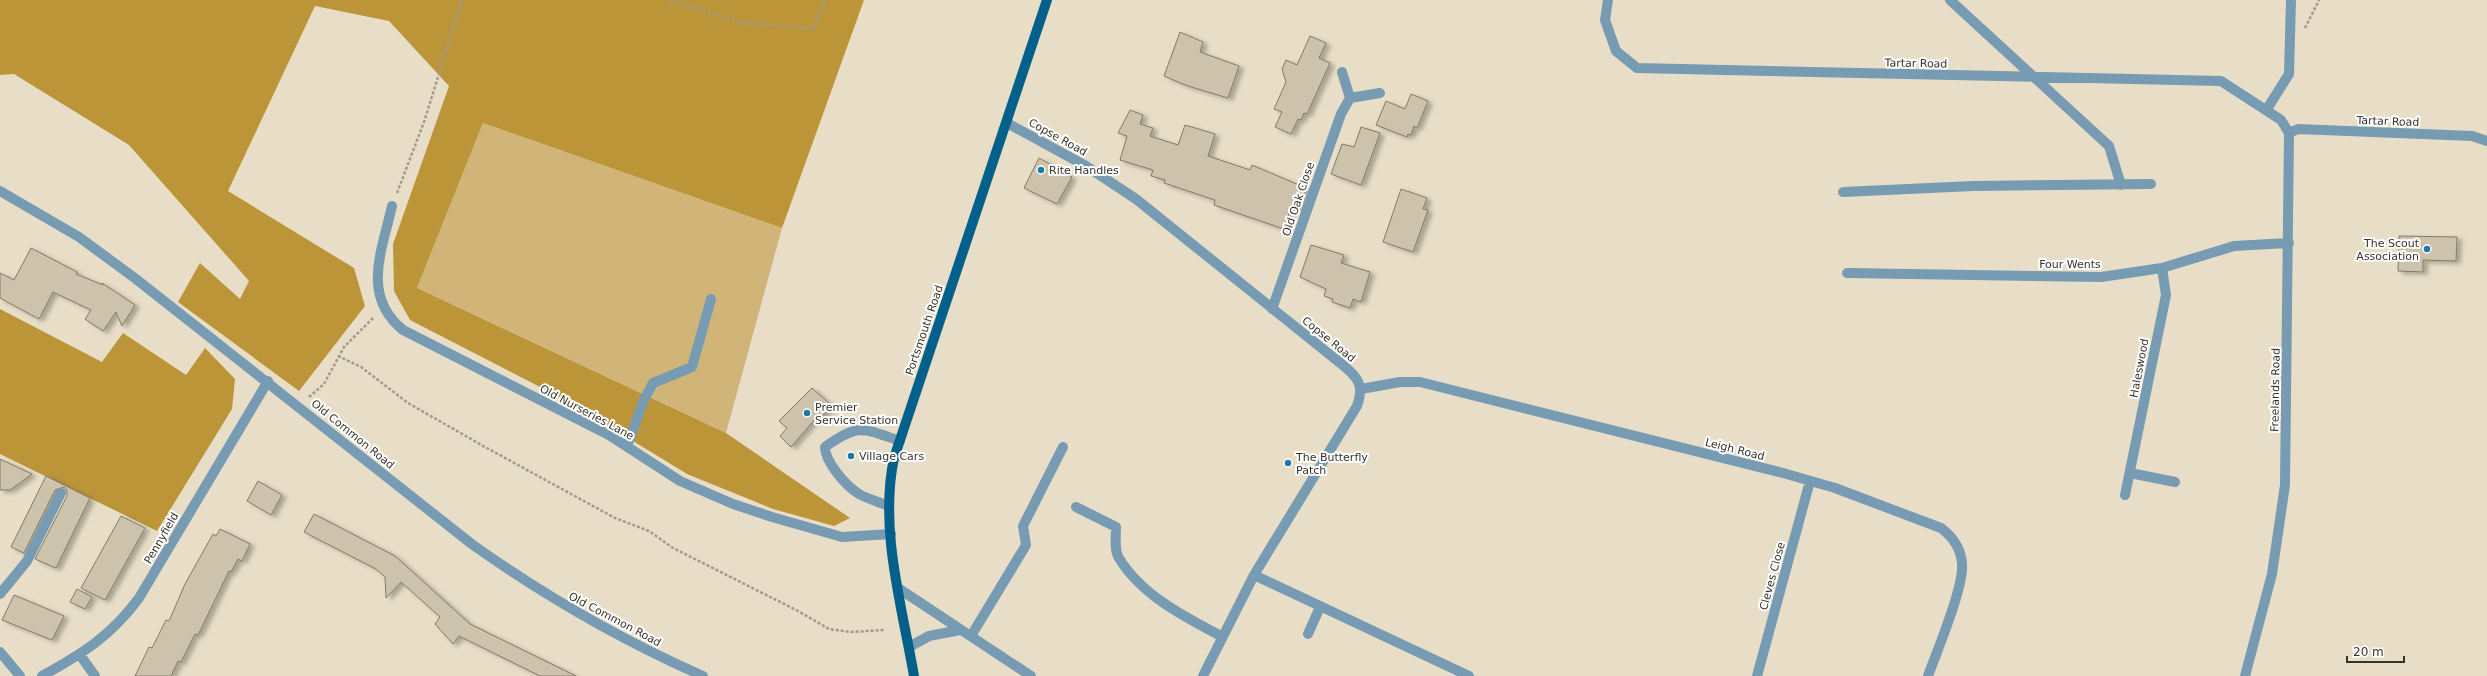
<svg xmlns="http://www.w3.org/2000/svg" width="2487" height="676" viewBox="0 0 2487 676" font-family="'DejaVu Sans',sans-serif">
<defs>
<filter id="shadow"><feDropShadow dx="4.5" dy="2.5" stdDeviation="2" flood-color="#0004"/></filter>
</defs>
<rect width="100%" height="100%" fill="#e8dec7"/>
<!-- green -->
<path fill="#d1b578" d="M483,123L782,228L726,433L417,288Z"/>
<!-- forest -->
<path fill="#bb9538" d="M0,0H864L782,228L483,123L417,288L726,433L850,518L834,526L773,509L687,474L571,403L410,320L394,291L393,244L449,86L389,21L315,6L228,191L354,268L365,306L299,391L178,302L200,263L240,299L249,281L129,145L14,74L0,75Z
M0,309L102,362L123,333L186,375L205,348L235,379L232,409L157,531L0,454Z"/>
<!-- building -->
<path fill="#cdc3ad" stroke="#837965" filter="url(#shadow)" d="M1180,32L1203,42L1200,52L1239,66L1228,98L1188,86L1164,76Z
M1310,36L1326,43L1319,58L1330,63L1307,114L1304,113L1301,120L1298,119L1291,134L1275,127L1282,112L1274,109L1286,82L1282,69L1286,60L1297,65Z
M1411,94L1428,101L1417,128L1414,126L1411,135L1408,134L1407,137L1376,125L1386,101L1405,109Z
M1130,110L1143,115L1140,124L1153,128L1150,136L1178,145L1185,125L1215,134L1208,156L1250,170L1252,165L1306,188L1298,209L1291,207L1284,229L1214,205L1215,200L1164,183L1165,180L1151,176L1153,170L1120,160L1127,136L1118,133Z
M1361,127L1380,133L1361,185L1331,174L1342,144L1354,147Z
M1039,158L1072,177L1057,204L1024,188Z
M1401,189L1427,198L1423,209L1428,210L1413,252L1383,242Z
M2399,236L2457,237L2456,261L2423,260V272L2398,271Z
M1311,245L1344,255L1341,263L1370,272L1361,302L1353,299L1350,308L1332,302L1333,299L1324,296L1326,289L1300,277Z
M31,248L77,272L76,274L103,285L102,283L135,305L122,326L116,312L103,331L85,319L91,310L53,292L39,319L0,298V273L14,280Z
M812,388L832,406L817,421L815,419L791,447L780,436L787,428L779,421Z
M0,459L32,474L10,490H0Z
M46,476L90,498L56,568L35,559L67,496V490L64,487L55,490L24,553L11,547Z
M258,481L282,495L271,515L247,501Z
M314,514L395,556L470,624L576,676H540L459,636L453,644L435,624L440,617L401,582L386,598L385,577L376,569L304,532Z
M121,516L145,528L105,600L81,588Z
M220,529L250,544L242,561L238,559L231,572L229,571L198,635L195,634L181,662L178,661L171,676H135L149,647L152,648L166,620L169,621L185,584L213,534L216,536Z
M77,589L92,597L85,609L70,602Z
M14,595L64,616L52,640L2,620Z"/>
<g fill="none" stroke-linecap="round" stroke-linejoin="round">
<!-- path -->
<path stroke="#a39b8a" stroke-width="2.5" stroke-dasharray="3 2" stroke-linecap="butt" d="M669,0L743,23L813,29L825,0
M2305,28L2319,0
M397,193L424,122L462,0
M338,356L361,367L408,403L485,447L615,518L649,531L673,548L798,611L829,629L851,632L884,630
M309,397L324,384L344,347L374,317"/>
<!-- minor -->
<path stroke="#769bb2" stroke-width="10" d="M1608,0L1605,20L1616,51L1637,68L2221,81L2281,120L2289,133L2285,485L2272,574L2245,676
M1950,0L2109,146L2121,185
M1350,98L1380,93
M2267,109L2289,74L2291,0
M1007,123L1086,166L1136,199L1344,366C1359,378 1364,387 1357,406L1254,575L1203,676
M2289,133L2298,129L2472,136L2487,141
M0,191L79,237L136,279L473,545C548,598 619,639 703,676
M1843,192L1973,186L2151,184
M392,206C382,251 361,296 403,330L609,435L680,481L733,504L772,517L842,537L891,534
M1847,273L2101,277L2162,268L2234,246L2289,243
M1272,309L1341,114L1350,98L1342,72
M1361,389L1400,382H1420L1783,473L1835,488L1941,528C1953,537 1961,548 1962,564C1964,587 1937,651 1928,676
M627,446L643,402L653,383L692,367L711,299
M2130,473L2175,482
M2125,495L2166,295L2162,268
M889,506C879,502 868,499 859,494C846,486 825,462 825,447C859,423 862,428 900,441
M1076,507L1116,527C1116,536 1114,551 1119,558C1141,595 1185,617 1221,636
M1254,575L1469,676
M898,588L1031,676
M0,594L27,561L61,493
M1308,634L1320,607
M971,636L1026,545L1023,526L1063,447
M909,647L929,636L960,630
M0,652L20,676
M80,655L95,676
M42,676C82,654 111,636 139,598L268,381
M1757,676L1810,481"/>
<!-- major -->
<path stroke="#03608a" stroke-width="10" d="M914,676C902,606 879,529 894,458L1047,0"/>
</g>
<!-- markers -->
<g fill="#1f79a7" stroke="#fff" stroke-width="1.5">
<circle cx="1041" cy="170" r="4"/>
<circle cx="2427" cy="249" r="4"/>
<circle cx="807" cy="413" r="4"/>
<circle cx="851" cy="456" r="4"/>
<circle cx="1288" cy="463" r="4"/>
</g>
<g text-anchor="middle" stroke-width="4" stroke-linejoin="round" paint-order="stroke">
<!-- street labels -->
<g font-size="11" fill="#37332a" stroke="#fff">
<text transform="translate(1916 63) rotate(1)" y="4">Tartar Road</text>
<text transform="translate(2388 121) rotate(2)" y="4">Tartar Road</text>
<text transform="translate(1058 137) rotate(29)" y="4">Copse Road</text>
<text transform="translate(1298 199) rotate(-71)" y="4">Old Oak Close</text>
<text x="2070" y="268">Four Wents</text>
<text transform="translate(924 330) rotate(-71)" y="4">Portsmouth Road</text>
<text transform="translate(1329 339) rotate(39)" y="4">Copse Road</text>
<text transform="translate(2139 368) rotate(-79)" y="4">Haleswood</text>
<text transform="translate(2275 390) rotate(-89)" y="4">Freelands Road</text>
<text transform="translate(587 412) rotate(28)" y="4">Old Nurseries Lane</text>
<text transform="translate(353 434) rotate(39)" y="4">Old Common Road</text>
<text transform="translate(1735 449) rotate(14)" y="4">Leigh Road</text>
<text transform="translate(161 538) rotate(-60)" y="4">Pennyfield</text>
<text transform="translate(1772 576) rotate(-75)" y="4">Cleves Close</text>
<text transform="translate(615 619) rotate(28)" y="4">Old Common Road</text>
</g>
<!-- poi labels -->
<g font-size="11" fill="#37332a" stroke="#fff" text-anchor="start">
<text x="1049" y="174">Rite Handles</text>
<text x="2419" y="247" text-anchor="end">The Scout<tspan x="2419" dy="13">Association</tspan></text>
<text x="815" y="411">Premier<tspan x="815" dy="13">Service Station</tspan></text>
<text x="859" y="460">Village Cars</text>
<text x="1296" y="461">The Butterfly<tspan x="1296" dy="13">Patch</tspan></text>
</g>
</g>
<!-- scale -->
<path d="M2347 656v6h57v-6" fill="none" stroke="#37332a" stroke-width="2"/>
<text x="2353" y="656" font-size="12" fill="#37332a" stroke="#ffffff" stroke-width="3" paint-order="stroke">20 m</text>
</svg>
